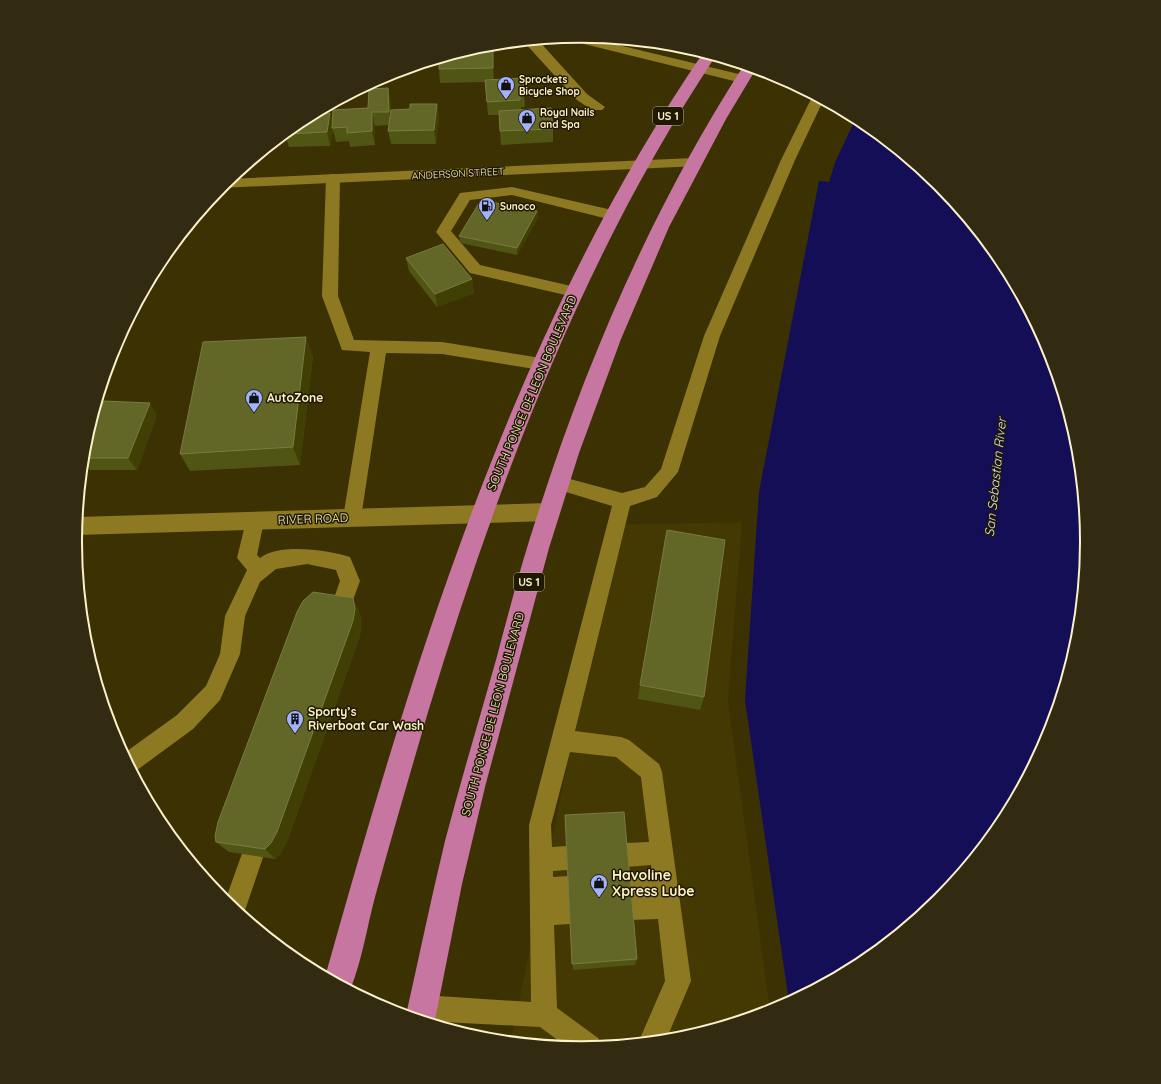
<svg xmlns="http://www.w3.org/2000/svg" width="1161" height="1084" viewBox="0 0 1161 1084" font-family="Quicksand,sans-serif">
<rect width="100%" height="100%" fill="#3c3102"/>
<!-- built -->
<path fill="#453903" d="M742,522L728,701L770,1011L679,1038L580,1048L511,1041L616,525Z"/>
<!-- water -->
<path fill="#130e56" d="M856,118L938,184L1001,261L1048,349L1077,444L1086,542L1077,641L1048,736L1001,823L938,900L861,963L789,1002L745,700L759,492L819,181L829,182L836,160Z"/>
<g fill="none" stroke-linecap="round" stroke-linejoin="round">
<!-- service -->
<path fill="#8e7923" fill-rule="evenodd" d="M813,95L823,101L795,160L720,336L678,472L657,497L630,506L575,731L621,737L629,740L659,764L662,772L691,981L666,1040L639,1041L665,981L658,919L630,920L622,916L618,908L622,900L628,897L620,893L616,885L620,877L628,873L652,871L651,865L626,867L618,863L614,855L618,847L626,843L649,842L641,777L616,757L570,752L551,825L552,847L567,846L575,850L579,858L575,866L567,870L553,871V877L569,876L577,880L581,888L577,896L569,900L554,901L570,900L579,903L582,912L579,921L570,924L554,925L557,1008L598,1038L602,1046L580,1048L567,1047L540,1027L424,1021L414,1017L410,1008L414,999L423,995L531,1002L529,825L612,506L553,488L550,483L553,478L559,476L622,493L645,487L661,469L704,336L781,160Z
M333,174L338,175L340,178L338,296L354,340L442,342L541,358L547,360L549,364L547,368L541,370L442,354L386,353L361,518L359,523L352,526L345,523L343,518L370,352L342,350L322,296L326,178L328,175Z
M512,187L612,210L617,212L619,215L617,218L612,220L512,195L470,200L451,231L480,265L580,288L582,292L580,296L574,297L470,273L436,232L460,193Z
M255,513L262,516L264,521L257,555L260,558C279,543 328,550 350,557L360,581L343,627L336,630L329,627L326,621L340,581L336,570L307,564L276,569L260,582L245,616L240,654L220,700L193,729L133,773L123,754L177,715L206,686L220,654L225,616L247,570L237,558L246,521L248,516Z
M261,820L269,823L272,831L243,916L225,901L253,823Z"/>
<!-- minor -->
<path fill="#8e7923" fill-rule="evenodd" d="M581,36L747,76L749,79L747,82L742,83L568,40L566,37Z
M538,40L587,94L605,107L602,110H592L577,100L524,42Z
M693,158L699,160L701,163L699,166L219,188L229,179Z
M549,503L557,506L560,512L557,518L549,521L75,535L77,517Z"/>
<!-- trunk -->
<path fill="#c776a2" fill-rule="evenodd" d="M703,53L715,57C582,258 498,482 428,712C410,774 392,835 375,897C367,927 362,961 350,990L325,977C415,657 514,330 703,53Z
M744,65L756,69L726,119L669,227L621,339L579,453L549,548L485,787L462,884L435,1020L433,1024L406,1015C419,957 431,899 445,841C461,780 479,720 496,660C509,611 522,561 538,513C588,357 655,203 744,65Z"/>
</g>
<!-- wall -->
<path fill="#505514" d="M476,48V50L494,63V80L524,93L525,107H521V110L553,129V142L501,145L499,115H488L485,82L440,83L439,69V61H431Z
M388,88L391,102V112L410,109L437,104L439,117L436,144H391L388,131L389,125L375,126V145L350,147L349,141L336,142L333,130L330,146L289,147L285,134L330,113L333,123L368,108Z
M537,211L538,218L517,255L460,243L459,236Z
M406,258L472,279L474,293L437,307L409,271Z
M313,356L300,465L190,471L180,454Z
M157,415L137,470H90L83,460V451Z
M360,613L361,624L360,636L287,842L281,853L275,859L229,852L216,842Z
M640,685L704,697L700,710L638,699Z
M565,815L637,959L635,965L573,970Z"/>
<!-- shaded-wall -->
<path fill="#403f04" d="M493,50L494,63V82L493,68Z
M388,88L391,102V125L389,112Z
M437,104L439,117L436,144L434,130Z
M372,112L375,126V145L372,131Z
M330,113L334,127L332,128L333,130L330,146L327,132Z
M537,211L538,218L517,255V248Z
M472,279L474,293L437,307L435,294Z
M306,337L313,356L300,465L293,447Z
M150,403L157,415L137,470L128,458Z
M353,598L360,613L361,624L360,636L287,842L281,853L275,859L265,849Z"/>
<!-- building -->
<path fill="#626627" stroke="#7a7b41" d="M466,50H493V68L439,69V59Z
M523,78L524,93L520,94V100L487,102L485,80Z
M388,88L389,112H372V131L347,133V127L332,128L333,110L368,108L369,89Z
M410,104H437L434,130L388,131L391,110L410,109Z
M551,108L553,129L500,131L499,111Z
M330,113L327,132L285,134V133L300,121L314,114Z
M481,200L537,211L517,248L459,236Z
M443,244L472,279L435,294L406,258Z
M306,337L293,447L180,454L203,342Z
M104,401L150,403L128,458H83V451Z
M667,530L725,540L704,697L640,685Z
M313,592L353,598L355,609L353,621L277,832L271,843L265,849L216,842L215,836L218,822L297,612L303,601Z
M624,812L637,959L572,964L565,815Z"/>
<!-- icons -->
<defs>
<symbol id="shop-pin" viewBox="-11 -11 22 30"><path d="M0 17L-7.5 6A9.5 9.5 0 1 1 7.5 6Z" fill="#a3b2fd" stroke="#201901"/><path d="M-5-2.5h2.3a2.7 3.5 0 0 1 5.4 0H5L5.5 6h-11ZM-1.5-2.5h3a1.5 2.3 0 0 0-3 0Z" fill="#111"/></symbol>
<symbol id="fuel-pin" viewBox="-11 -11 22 30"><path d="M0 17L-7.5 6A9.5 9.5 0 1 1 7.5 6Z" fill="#a3b2fd" stroke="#201901"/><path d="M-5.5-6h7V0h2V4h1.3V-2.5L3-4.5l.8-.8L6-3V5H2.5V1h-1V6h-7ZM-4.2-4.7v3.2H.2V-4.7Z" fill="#111"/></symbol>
<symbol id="building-pin" viewBox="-11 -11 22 30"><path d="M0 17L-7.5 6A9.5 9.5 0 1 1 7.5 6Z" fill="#a3b2fd" stroke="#201901"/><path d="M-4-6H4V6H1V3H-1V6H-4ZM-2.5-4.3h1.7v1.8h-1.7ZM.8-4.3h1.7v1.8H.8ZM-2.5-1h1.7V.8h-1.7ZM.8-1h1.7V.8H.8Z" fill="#111"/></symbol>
</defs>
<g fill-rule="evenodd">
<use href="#shop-pin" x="496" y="75" width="20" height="27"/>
<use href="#shop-pin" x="517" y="108" width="20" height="27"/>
<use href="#fuel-pin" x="477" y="196" width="20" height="27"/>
<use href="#shop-pin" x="244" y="388" width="20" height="27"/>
<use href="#building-pin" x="285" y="709" width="20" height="27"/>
<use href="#shop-pin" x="589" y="873" width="20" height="27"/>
</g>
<g text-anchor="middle" stroke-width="3" stroke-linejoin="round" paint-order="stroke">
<!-- far-poi labels -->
<g font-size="10" font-weight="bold" fill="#fbf1ca" stroke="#201901" text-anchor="start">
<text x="519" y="83">Sprockets<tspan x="519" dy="12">Bicycle Shop</tspan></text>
<text x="540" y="116">Royal Nails<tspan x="540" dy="12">and Spa</tspan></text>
<text x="500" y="210">Sunoco</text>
</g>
<!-- far-street labels -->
<g font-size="10" fill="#fbf1ca" stroke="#201901">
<text transform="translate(458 173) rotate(-3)" y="4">ANDERSON STREET</text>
</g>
<!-- shield labels -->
<g fill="#201901" stroke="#b9b08e" stroke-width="1">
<rect x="653" y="107" width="30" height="18" rx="3"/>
<rect x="514" y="573" width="30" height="18" rx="3"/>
</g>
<g font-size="11" font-weight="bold" fill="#fbf1ca">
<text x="668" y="120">US 1</text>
<text x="529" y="586">US 1</text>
</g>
<!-- street labels -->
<g font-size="12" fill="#fbf1ca" stroke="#201901">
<text transform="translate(532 393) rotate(-67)" y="4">SOUTH PONCE DE LEON BOULEVARD</text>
<text transform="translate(313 519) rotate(-2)" y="4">RIVER ROAD</text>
<text transform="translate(493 714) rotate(-75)" y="4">SOUTH PONCE DE LEON BOULEVARD</text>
</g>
<!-- poi labels -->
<g font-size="12" font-weight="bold" fill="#fbf1ca" stroke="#201901" text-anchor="start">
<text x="267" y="402">AutoZone</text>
<text x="308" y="716">Sporty’s<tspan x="308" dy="14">Riverboat Car Wash</tspan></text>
</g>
<!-- water labels -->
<g font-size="13" font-style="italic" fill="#dbe0f6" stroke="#201901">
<text transform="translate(995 477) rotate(-84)" y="5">San Sebastian River</text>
</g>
<!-- near-poi labels -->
<g font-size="14" font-weight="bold" fill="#fbf1ca" stroke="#201901" text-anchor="start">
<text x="612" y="880">Havoline<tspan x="612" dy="16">Xpress Lube</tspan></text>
</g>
</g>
<!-- crop -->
<path d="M0 0H1161V1084H0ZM82 542a499 499 0 1 1 998 0a499 499 0 1 1-998 0Z" fill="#322a11" fill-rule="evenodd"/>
<path fill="none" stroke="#fbf1ca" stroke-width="2" d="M82 542a499 499 0 1 1 998 0a499 499 0 1 1-998 0Z"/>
</svg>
